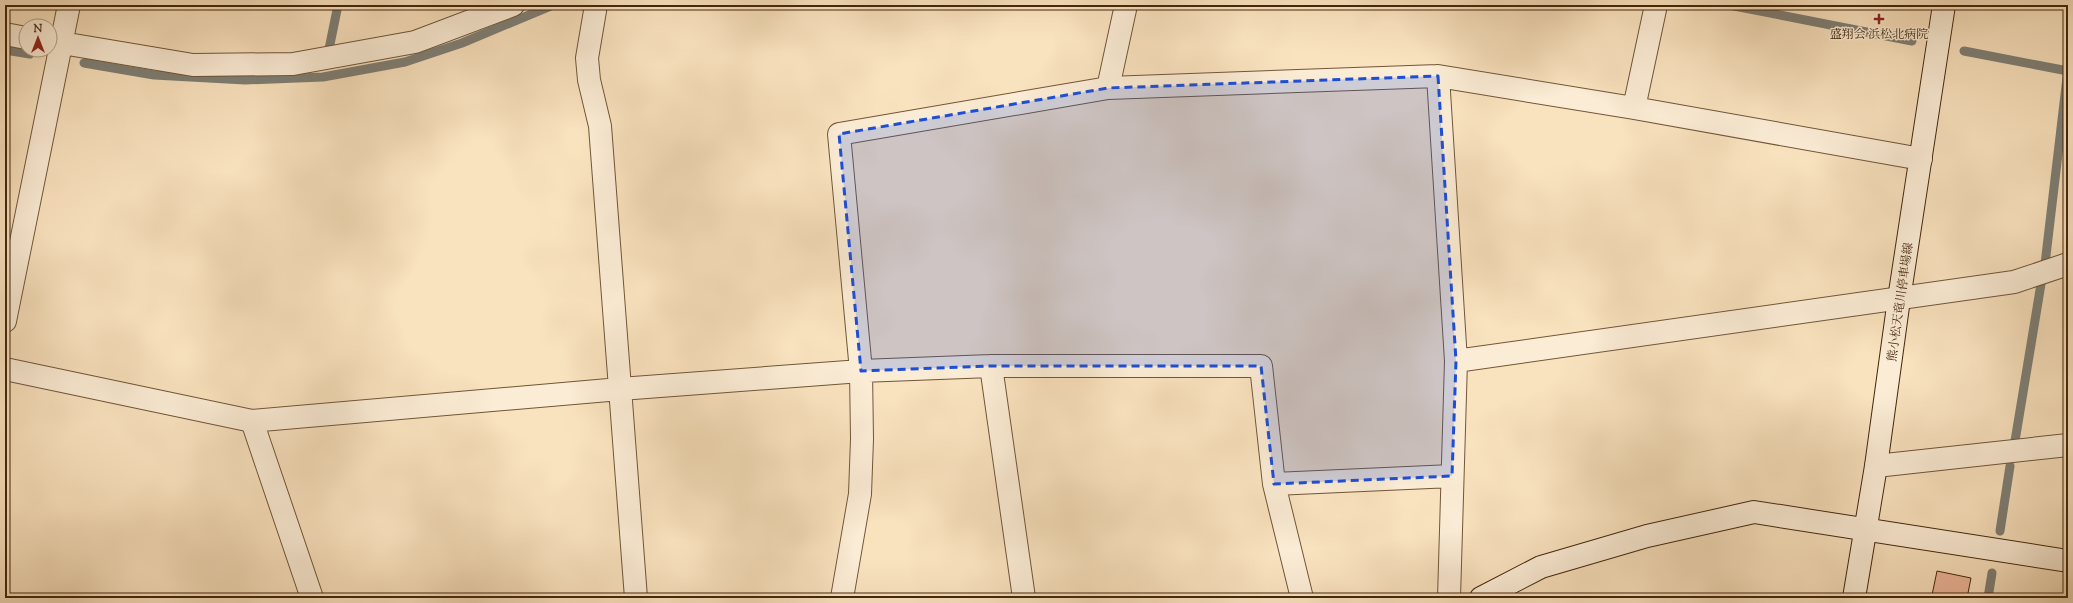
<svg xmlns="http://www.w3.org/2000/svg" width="2073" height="603" viewBox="0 0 2073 603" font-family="'Sorts Mill Goudy','Noto Serif JP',serif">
<rect width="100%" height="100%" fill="#f9e2be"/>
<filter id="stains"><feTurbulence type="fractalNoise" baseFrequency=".005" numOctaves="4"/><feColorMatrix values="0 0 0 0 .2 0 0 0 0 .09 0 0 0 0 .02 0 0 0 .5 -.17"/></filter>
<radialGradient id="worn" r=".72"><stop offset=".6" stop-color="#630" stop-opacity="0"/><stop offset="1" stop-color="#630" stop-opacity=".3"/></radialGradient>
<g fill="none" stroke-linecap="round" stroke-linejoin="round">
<!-- stream -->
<path stroke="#7e7f76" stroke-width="9" d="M1729,5L1912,41
M329,49L338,5
M5,50L30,54
M1964,51L2068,71
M84,63L154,75L245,80L323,77L405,62L462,43L553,5
M2045,264L2068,69
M2015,441L2041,284
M2000,531L2010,466
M1988,598L1992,573"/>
</g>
<!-- building -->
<path fill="#ecb497" stroke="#44270c" d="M1937,571L1971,578L1967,598H1944L1932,595Z"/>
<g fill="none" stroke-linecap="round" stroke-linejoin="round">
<defs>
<path id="street" d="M596,5L587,58L589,80L600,126L636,598
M1656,5L1634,108L1921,159
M5,34L26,38
M50,41L193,65L293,64L415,42L513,5
M1438,76L1456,361L2014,282L2068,264
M1108,88L1126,5
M5,321L69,5
M991,366L1024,598
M5,369L252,421L620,389L861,371L839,134L1108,88L1438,76L1634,108
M252,421L312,598
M1876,466L2068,445
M1274,484L1452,476
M842,598L860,494L862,439L861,371L991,366H1261L1274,484L1302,598
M1449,598L1456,361"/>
<path id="secondary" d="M1481,598L1541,567L1647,536L1754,512L2068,561
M1854,598L1876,466L1899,299L1944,5"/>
</defs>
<!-- street casing -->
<use href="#street" stroke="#715638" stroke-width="24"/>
<!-- secondary casing -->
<use href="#secondary" stroke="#44270c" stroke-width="24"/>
<!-- street -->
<use href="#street" stroke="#fbecd5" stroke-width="22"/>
<!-- secondary -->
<use href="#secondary" stroke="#fbecd5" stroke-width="22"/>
</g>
<!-- marked area -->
<path fill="#1d4ed8" fill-opacity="0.2" stroke="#1d4ed8" stroke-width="3" stroke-dasharray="8 5" stroke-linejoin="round" d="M1438,76L1456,361L1452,476L1274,484L1261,366H991L861,371L839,134L1108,88Z"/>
<!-- markers -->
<path fill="#8f2418" stroke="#fbecd5" stroke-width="1.5" d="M1877 13h4v4h4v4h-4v4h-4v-4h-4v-4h4z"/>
<g text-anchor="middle" stroke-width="3" stroke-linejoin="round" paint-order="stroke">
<!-- poi labels -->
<g font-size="12" fill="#44270c" stroke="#fbecd5">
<text x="1879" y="38">盛翔会 浜松北病院</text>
</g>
<!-- street labels -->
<g font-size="12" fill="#44270c" stroke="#fbecd5">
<text transform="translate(1900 302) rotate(-82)" y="4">熊小松天竜川停車場線</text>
</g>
</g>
<!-- margin -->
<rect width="2073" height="603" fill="none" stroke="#f9e2be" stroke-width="20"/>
<rect x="6" y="6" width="2061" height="591" fill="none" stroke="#44270c" stroke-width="2"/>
<rect x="10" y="10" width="2053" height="583" fill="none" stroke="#44270c"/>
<!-- north arrow -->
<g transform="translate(38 38)"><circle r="19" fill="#fbecd5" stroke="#b29d85"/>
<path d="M0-3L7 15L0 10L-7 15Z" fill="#8f2418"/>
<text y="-6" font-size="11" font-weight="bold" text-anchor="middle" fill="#44270c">N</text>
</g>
<rect width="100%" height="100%" filter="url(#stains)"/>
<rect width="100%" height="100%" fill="url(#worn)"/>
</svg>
